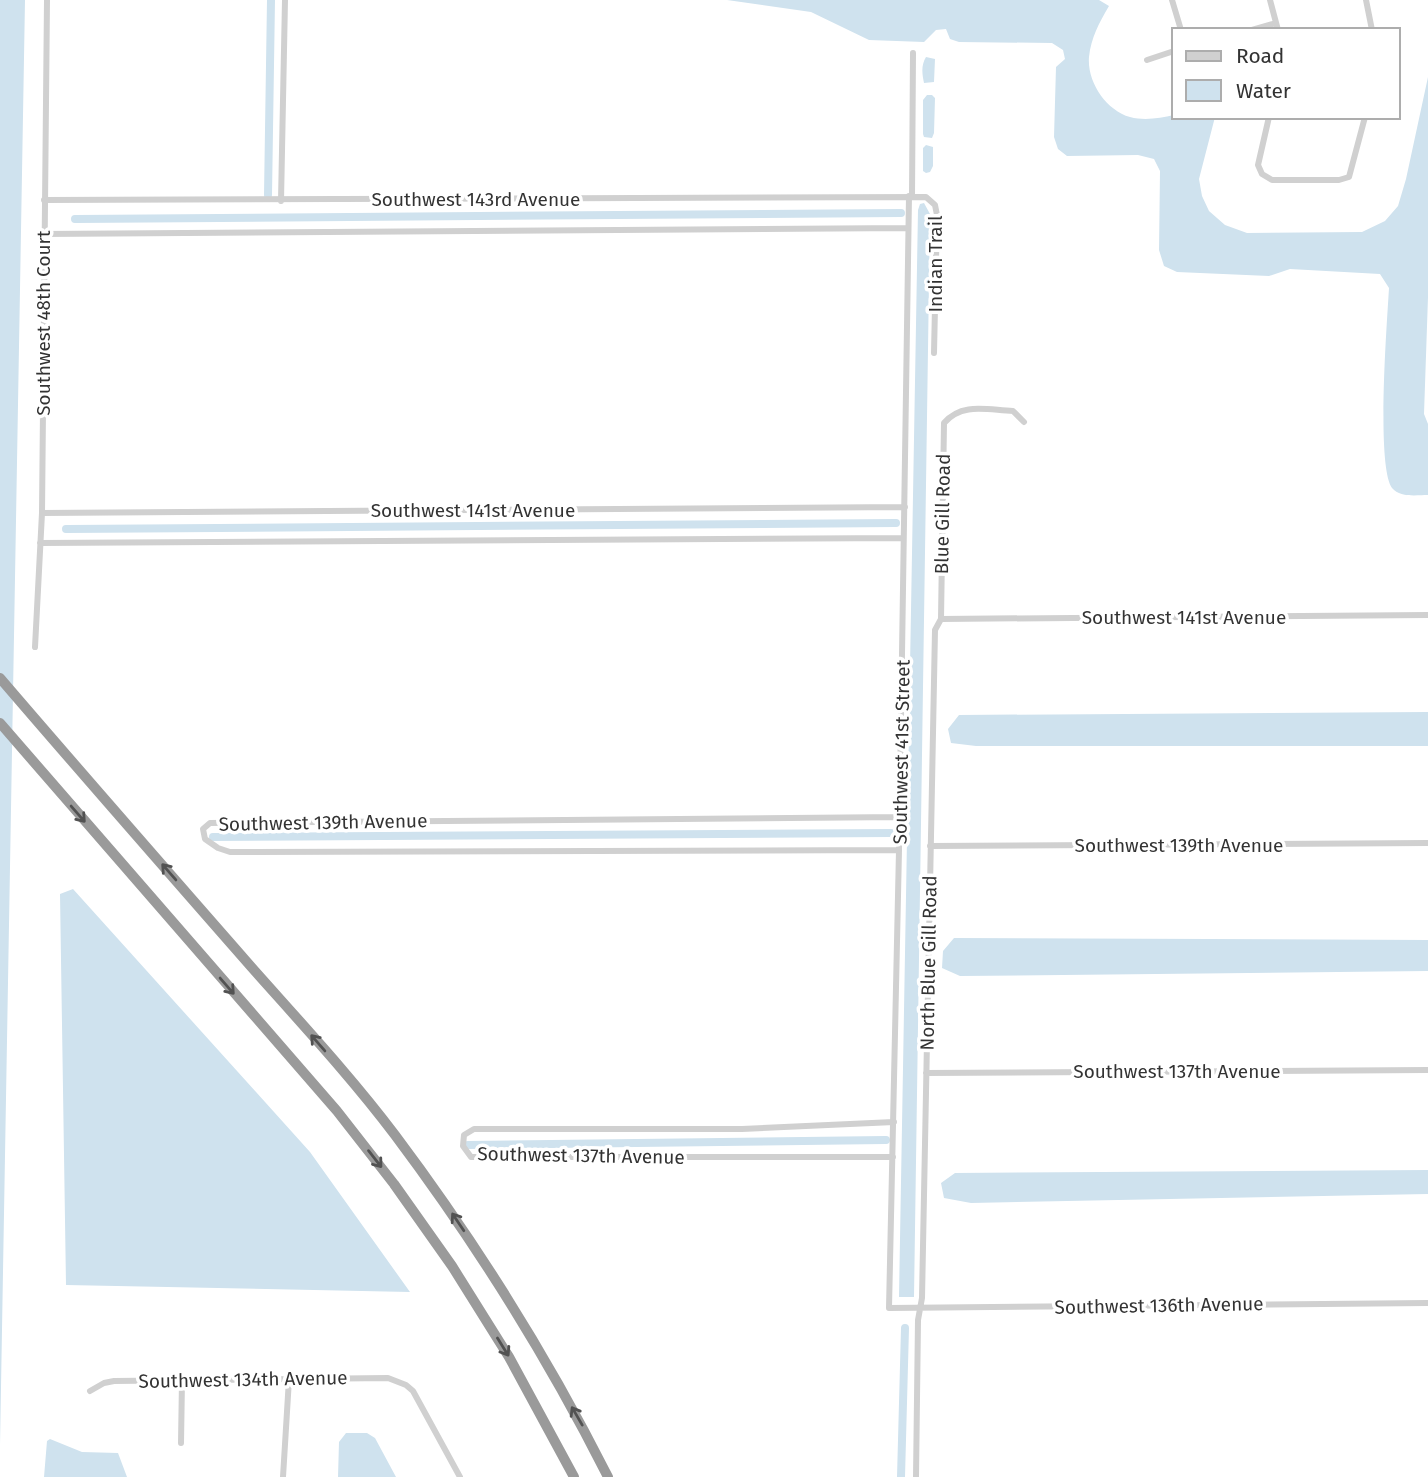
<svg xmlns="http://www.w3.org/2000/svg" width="1428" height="1477" viewBox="0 0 1428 1477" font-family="'Fira Sans',sans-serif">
<rect width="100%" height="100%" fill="#fff"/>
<!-- water -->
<path fill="#cfe2ee" d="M0,0H25L0,1445Z
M727,0H1099L1109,6C1099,23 1091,38 1089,57C1087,82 1106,110 1130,117C1145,121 1160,118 1174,115V117H1215L1199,179L1202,196L1209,211L1225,225L1247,233L1362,232L1385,221L1398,206L1406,179L1428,77V297L1424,414L1428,424V495C1417,495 1400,498 1392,488C1376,465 1387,323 1389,288L1380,274L1290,269L1269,276L1177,272L1164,266L1159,250L1160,171L1154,159L1138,155L1067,156L1058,149L1054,137L1056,67L1065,59L1063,50L1052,43L959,42L950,39L946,29L936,30L924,42L869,40L811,12Z
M926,57L935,59L934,82L924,83C922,74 921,65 926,57Z
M927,95H932L935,98L934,133L932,138L924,137L923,134V100Z
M926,145L933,147V166L930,172L926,173L923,171V148Z
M924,203L930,214L914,1297H899L918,210L920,204Z
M1428,712V746H976L951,743L948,729L959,715Z
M73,889L310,1152L410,1292L66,1285L60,894Z
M954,938L1428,940V971L960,976L942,968L943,951Z
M1428,1170V1194L971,1203L944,1198L941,1183L955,1173Z
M346,1433H367L375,1438L396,1477H338L339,1442Z
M50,1439L82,1452L118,1453L127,1477H44L47,1441Z"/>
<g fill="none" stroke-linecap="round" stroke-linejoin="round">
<!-- canal -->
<path stroke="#cfe2ee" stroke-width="8" d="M268,195L271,0
M75,219L901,213
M66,529L896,523
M213,837L891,833
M468,1145L886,1140
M901,1477L905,1328"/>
<!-- street -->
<path stroke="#d0d0d0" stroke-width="6" d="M1172,0L1181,30
M1270,0L1278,30
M1366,0L1372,30
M1252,30L1276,23
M1147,60L1174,51
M1269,117L1258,165L1262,174L1272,180H1339L1349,177L1365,117
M909,196L899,850L889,1308L1428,1303
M912,196L913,53
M44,200L926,197L935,205L937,215L934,353
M281,201L285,0
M43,234L908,228
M42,513L905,507
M40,543L903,538
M941,619L1428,615
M35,647L42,513L47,0
M930,846L1428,843
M899,850L230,852L218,848L205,839L203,829L210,823L900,817
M926,1073L1428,1070
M893,1157H471L463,1146L464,1135L474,1129H742L894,1122
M90,1391L104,1383L114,1381L388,1378L406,1385L413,1391L460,1477
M181,1443L182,1380
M283,1477L289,1379
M916,1477L918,1320L922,1298L935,630L941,619L944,423C962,402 987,410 1013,411L1024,422"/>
<!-- highway -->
<path stroke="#9a9a9a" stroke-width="10" d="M0,678C84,776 169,873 254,970C302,1024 352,1078 395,1135C476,1243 547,1356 608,1477
M0,723L337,1111L394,1184L452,1266L509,1357L574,1477"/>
</g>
<!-- one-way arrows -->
<defs><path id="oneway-shaft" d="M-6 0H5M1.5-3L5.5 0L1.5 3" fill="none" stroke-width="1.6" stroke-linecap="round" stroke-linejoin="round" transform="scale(1.75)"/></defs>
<g stroke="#525252">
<use href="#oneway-shaft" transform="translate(78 814) rotate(49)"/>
<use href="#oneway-shaft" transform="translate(169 872) rotate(-131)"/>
<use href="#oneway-shaft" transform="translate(227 986) rotate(49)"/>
<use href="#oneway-shaft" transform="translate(318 1043) rotate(-131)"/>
<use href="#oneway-shaft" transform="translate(375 1159) rotate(52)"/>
<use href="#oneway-shaft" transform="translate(458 1222) rotate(-124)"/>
<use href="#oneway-shaft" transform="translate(503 1347) rotate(58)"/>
<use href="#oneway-shaft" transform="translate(577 1416) rotate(-120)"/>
</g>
<g text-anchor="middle" stroke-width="7" stroke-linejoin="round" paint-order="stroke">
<!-- street labels -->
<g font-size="19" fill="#333" stroke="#fff">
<text x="476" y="206">Southwest 143rd Avenue</text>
<text transform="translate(935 264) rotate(-90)" y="7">Indian Trail</text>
<text transform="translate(43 323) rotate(-90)" y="7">Southwest 48th Court</text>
<text x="473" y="517">Southwest 141st Avenue</text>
<text transform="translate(942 514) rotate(-89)" y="7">Blue Gill Road</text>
<text x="1184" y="624">Southwest 141st Avenue</text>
<text transform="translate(901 752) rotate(-89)" y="7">Southwest 41st Street</text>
<text transform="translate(323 822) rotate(-1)" y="7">Southwest 139th Avenue</text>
<text x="1179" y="852">Southwest 139th Avenue</text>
<text transform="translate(928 963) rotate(-89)" y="7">North Blue Gill Road</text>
<text x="1177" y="1078">Southwest 137th Avenue</text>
<text transform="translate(581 1155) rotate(1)" y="7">Southwest 137th Avenue</text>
<text transform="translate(1159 1305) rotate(-1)" y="7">Southwest 136th Avenue</text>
<text transform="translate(243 1379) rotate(-1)" y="7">Southwest 134th Avenue</text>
</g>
</g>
<!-- legend -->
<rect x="1172" y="28" width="228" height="91" fill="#ffffff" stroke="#adadad" stroke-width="2"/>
<rect x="1186" y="51" width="35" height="10" fill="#d0d0d0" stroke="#adadad" stroke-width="2"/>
<text x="1236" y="63" font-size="21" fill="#333333">Road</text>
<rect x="1186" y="80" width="35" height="21" fill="#cfe2ee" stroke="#adadad" stroke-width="2"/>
<text x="1236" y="98" font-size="21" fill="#333333">Water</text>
</svg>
